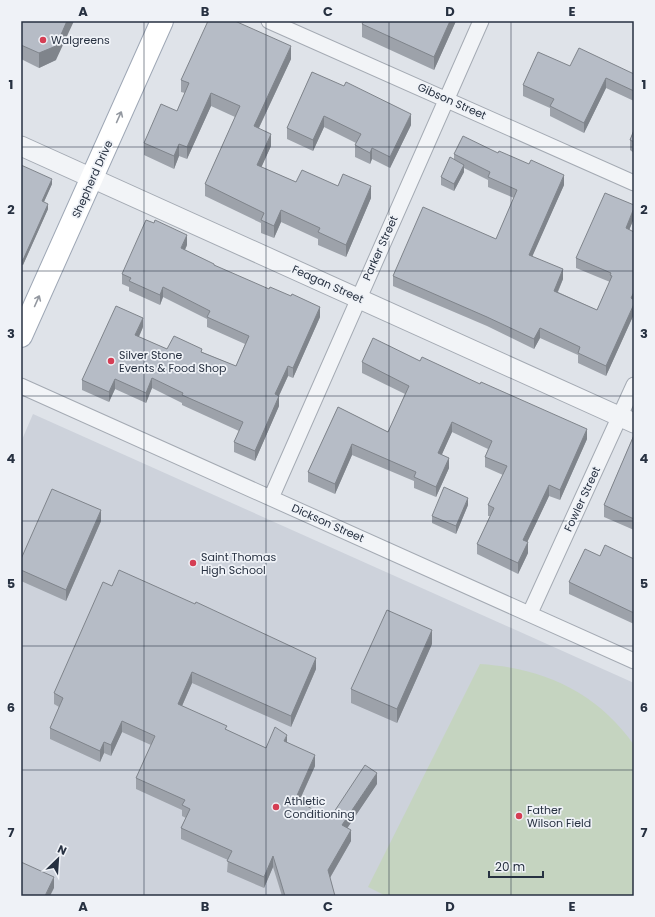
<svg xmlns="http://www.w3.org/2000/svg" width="655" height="917" viewBox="0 0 655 917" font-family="Poppins,sans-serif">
<rect width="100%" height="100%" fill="#dfe3e9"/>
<!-- built -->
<path fill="#cdd2db" d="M33,414L634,683V896H21V442Z"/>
<!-- green -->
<path fill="#c5d4c0" d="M480,664C543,668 597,692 634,745V896H386L368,887Z"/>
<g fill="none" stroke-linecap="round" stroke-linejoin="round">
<defs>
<path id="minor" d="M269,21L634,183
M21,386L634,661
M271,498L481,21
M530,613L634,385"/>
<path id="tertiary" d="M21,146L634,423"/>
<path id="primary" d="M21,336L162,21"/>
</defs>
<!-- minor casing -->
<use href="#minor" stroke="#a4aab3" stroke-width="17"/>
<!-- tertiary casing -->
<use href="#tertiary" stroke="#a4aab3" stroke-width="21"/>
<!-- primary casing -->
<use href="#primary" stroke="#9ea7b5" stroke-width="24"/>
<!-- minor -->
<use href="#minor" stroke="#f2f4f7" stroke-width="15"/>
<!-- tertiary -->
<use href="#tertiary" stroke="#f2f4f7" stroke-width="19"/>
<!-- primary -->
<use href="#primary" stroke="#fff" stroke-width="22"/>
</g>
<!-- wall -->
<path fill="#9da2aa" d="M21,21L56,60L39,68L21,59Z
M456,21L434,70L362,37V24Z
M291,59L259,128L271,146L261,167L296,182L338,186L371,198L346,257L318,245V239L281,222L274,238L261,233V223L205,196V184L235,117L211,106L187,159L179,156L174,169L144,155V143L177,111L185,93L181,92V80Z
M570,66L634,74V101L606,88L584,133L550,116V108L523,96V85Z
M312,72L411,125L390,168L372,159L370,164L355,157V145L356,143L324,127L313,151L287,139V128Z
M634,130V153L630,150V140Z
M498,153L564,185L532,256L563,279L558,292L597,310L610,282L576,268V258L634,218L629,230L634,232V314L606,376L578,363V355L540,338L534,349L487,326L393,286V276L496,239L514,198L488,187V180L464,168V172L454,191L441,185V177L454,159V154Z
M21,165L52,184L44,202L48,209L23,265H21Z
M187,245L185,250L214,265L320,317L293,378L288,376L279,396V406L255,461L234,452V442L239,431L182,405V403L152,388L146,403L115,389L109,402L82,390V380L143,327L139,337L167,349L202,352L236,366L245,344L207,327V319L163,297L160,305L129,291V287L122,284V274Z
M420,361L587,439L560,500L549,496L527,542L528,553L518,574L477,554V544L490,516H488V505L503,475L485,467V457L488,449L452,432L442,454L449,468L436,497L414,488V481L352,455L335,494L308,482V472L338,407L388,432L405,394L362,373V362Z
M634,435V530L604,517V505Z
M468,505L456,534L432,523V516Z
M101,521L66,601L21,581V559Z
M600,556L634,559V624L569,594V582Z
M112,586L316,669L291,727L192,683L182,706L227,730L266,748L287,742L315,766L299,802L330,818L377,784L347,828L351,841L330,878L335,896H282L273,867L264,888L227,872L228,860L181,839V828L186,818L182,816V810L136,789V778L151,745L122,732L111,756L104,753L100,762L50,739V728L59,707L54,704V693Z
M432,644L397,723L351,703V689Z"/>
<!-- shaded-wall -->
<path fill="#7f848b" d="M67,21H74L56,60L39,68V53Z
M450,21H456L434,70V57Z
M291,46V59L254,138V126Z
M606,78V88L584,133V123Z
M211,93V106L187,159V147Z
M411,114V125L390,168V157Z
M324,116V127L313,151V140Z
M271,134V146L257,177V165Z
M179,144V156L174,169V156Z
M372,148V159L370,164V153Z
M464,165V172L454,191V184Z
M564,175V185L529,264V255Z
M52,179V184L42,206V201Z
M371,186V198L346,257V245Z
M48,204V209L23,265V260Z
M634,208V218L626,238V228Z
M281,210V222L274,238V226Z
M187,235V245L181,258V248Z
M563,269V279L554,300V291Z
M163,287V297L160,305V295Z
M634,292V302L631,298Z
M634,304V314L606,376V366Z
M320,307V317L293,378V368Z
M143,318V327L135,345V335Z
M540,328V338L534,349V339Z
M288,366V376L275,404V394Z
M152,378V388L146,403V393Z
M115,379V389L109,402V392Z
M279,396V406L255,461V451Z
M452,422V432L438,463V453Z
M587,429V439L560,500V490Z
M352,444V455L335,494V484Z
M449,458V468L436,497V487Z
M549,485V496L523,551V540Z
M468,498V505L456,534V526Z
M101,510V521L66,601V590Z
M528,542V553L518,574V563Z
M432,630V644L397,723V709Z
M316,658V669L291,727V716Z
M192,672V683L178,715V704Z
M122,721V732L111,756V745Z
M287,735V745L284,741Z
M104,742V753L100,762V751Z
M315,755V766L295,810V800Z
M377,773V784L342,836V825Z
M351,830V841L328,881V870Z
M273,856V867L264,888V877Z
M54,877V888L50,896H45Z"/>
<!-- building -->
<path fill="#b6bcc6" stroke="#7f848b" d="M21,21H67L56,46L39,53L21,45Z
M208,21H235L291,46L254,126L271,134L257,165L296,182L302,170L338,186L343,174L371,186L346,245L318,232L320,228L281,210L274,226L261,220L264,213L205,184L240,106L211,93L187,147L179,144L174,156L144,143L161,104L177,111L189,83L181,80Z
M364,21H450L434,57L362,24Z
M579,48L634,74V91L606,78L584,123L550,106L554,99L523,85L538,52L570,66Z
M312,72L344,86L346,82L411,114L390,157L372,148L370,153L355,145L361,134L324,116L313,140L287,128Z
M634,130V142L630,140Z
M463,136L498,153L499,151L529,164L531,160L564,175L529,255L563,269L554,291L597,310L612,276L610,275L611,273L576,258L605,193L634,205V208L626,228L634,232V292L631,298L634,300V304L606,366L578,353L580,347L540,328L534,339L487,317L393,276L423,207L496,239L517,190L488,177L490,172L454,154Z
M450,157L464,165L454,184L441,177Z
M21,165L52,179L42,201L48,204L23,260L21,259Z
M146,220L154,223L155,220L187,235L181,248L214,264V265L269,289L270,287L291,296L292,294L320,307L293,368L288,366L275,394L279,396L255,451L234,442L243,422L182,395L183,393L152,378L146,393L115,379L109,392L82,380L116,306L143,318L135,335L167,349L174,336L202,349L201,352L236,366L249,336L207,317L210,311L163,287L160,295L129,281L131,278L122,274Z
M373,338L420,361L422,357L480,384L481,382L587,429L560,490L549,485L523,540L528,542L518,563L477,544L494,508L488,505L507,466L485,457L492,441L452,422L438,453L449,458L436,487L414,477L416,472L352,444L335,484L308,472L338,407L388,432L409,386L362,362Z
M634,435V519L604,505Z
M444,487L468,498L456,526L432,516Z
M52,489L101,510L66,590L21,570V559Z
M605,545L634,559V613L569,582L585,549L600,556Z
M119,570L195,604L196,602L316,658L291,716L192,672L178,704L227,726L225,729L266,748L275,727L287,735L284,741L315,755L295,800L330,818L365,765L377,773L342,825L351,830L328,870L335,896H285L273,856L264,877L227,861L232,851L181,828L190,809L182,805L185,800L136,778L155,736L122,721L111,745L104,742L100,751L50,728L63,698L54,693L103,582L112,586Z
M387,610L432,630L397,709L351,689Z
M21,862L54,877L45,896H21Z"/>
<!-- one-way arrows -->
<defs><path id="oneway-shaft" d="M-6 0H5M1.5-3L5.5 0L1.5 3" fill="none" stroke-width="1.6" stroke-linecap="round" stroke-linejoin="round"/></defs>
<g stroke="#9398a0">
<use href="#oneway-shaft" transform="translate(119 117) rotate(-66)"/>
<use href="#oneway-shaft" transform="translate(37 301) rotate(-66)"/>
</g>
<!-- grid -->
<path fill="none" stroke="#273141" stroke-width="1" stroke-opacity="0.55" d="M144,21V896M266,21V896M389,21V896M511,21V896M21,147H634M21,271H634M21,396H634M21,521H634M21,646H634M21,770H634"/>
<!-- markers -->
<g fill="#d53e54" stroke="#eff2f7" stroke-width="1.5">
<circle cx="43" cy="40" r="4"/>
<circle cx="111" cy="361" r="4"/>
<circle cx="193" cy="563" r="4"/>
<circle cx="276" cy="807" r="4"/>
<circle cx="519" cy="816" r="4"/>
</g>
<g text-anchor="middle" stroke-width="3.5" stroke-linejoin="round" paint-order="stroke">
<!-- poi labels -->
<g font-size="11" fill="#273141" stroke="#eff2f7" text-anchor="start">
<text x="51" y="44">Walgreens</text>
<text x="119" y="359">Silver Stone<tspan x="119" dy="13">Events &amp; Food Shop</tspan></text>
<text x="201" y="561">Saint Thomas<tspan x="201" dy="13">High School</tspan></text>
<text x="284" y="805">Athletic<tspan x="284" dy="13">Conditioning</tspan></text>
<text x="527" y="814">Father<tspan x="527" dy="13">Wilson Field</tspan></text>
</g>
<!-- street labels -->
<g font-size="11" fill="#273141" stroke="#eff2f7">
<text transform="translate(452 101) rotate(24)" y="4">Gibson Street</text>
<text transform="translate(92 179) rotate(-66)" y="4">Shepherd Drive</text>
<text transform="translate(380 248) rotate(-66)" y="4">Parker Street</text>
<text transform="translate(328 284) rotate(24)" y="4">Feagan Street</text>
<text transform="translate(582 499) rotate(-65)" y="4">Fowler Street</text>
<text transform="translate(328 523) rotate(24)" y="4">Dickson Street</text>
</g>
</g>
<!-- border -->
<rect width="655" height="917" fill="none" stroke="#eff2f7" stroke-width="44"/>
<!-- north arrow -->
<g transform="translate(58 859) rotate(25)" stroke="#eff2f7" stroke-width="3" paint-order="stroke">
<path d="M0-3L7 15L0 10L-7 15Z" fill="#273141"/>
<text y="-6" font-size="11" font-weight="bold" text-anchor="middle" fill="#273141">N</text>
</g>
<!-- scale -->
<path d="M489 871v6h54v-6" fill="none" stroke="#273141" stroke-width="2"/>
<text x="495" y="871" font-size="12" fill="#273141" stroke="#eff2f7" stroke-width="3" paint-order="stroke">20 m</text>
<rect x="22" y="22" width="611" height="873" fill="none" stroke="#273141" stroke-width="1.5"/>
<g font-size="13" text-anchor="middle" font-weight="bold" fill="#273141">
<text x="83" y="16">A</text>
<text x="205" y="16">B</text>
<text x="328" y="16">C</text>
<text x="450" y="16">D</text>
<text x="572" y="16">E</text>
<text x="11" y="89">1</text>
<text x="644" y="89">1</text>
<text x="11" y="214">2</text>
<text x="644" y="214">2</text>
<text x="11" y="338">3</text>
<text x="644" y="338">3</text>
<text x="11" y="463">4</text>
<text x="644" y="463">4</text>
<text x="11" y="588">5</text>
<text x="644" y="588">5</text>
<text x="11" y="712">6</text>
<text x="644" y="712">6</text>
<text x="11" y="837">7</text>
<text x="644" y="837">7</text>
<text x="83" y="911">A</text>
<text x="205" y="911">B</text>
<text x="328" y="911">C</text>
<text x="450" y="911">D</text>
<text x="572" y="911">E</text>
</g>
</svg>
